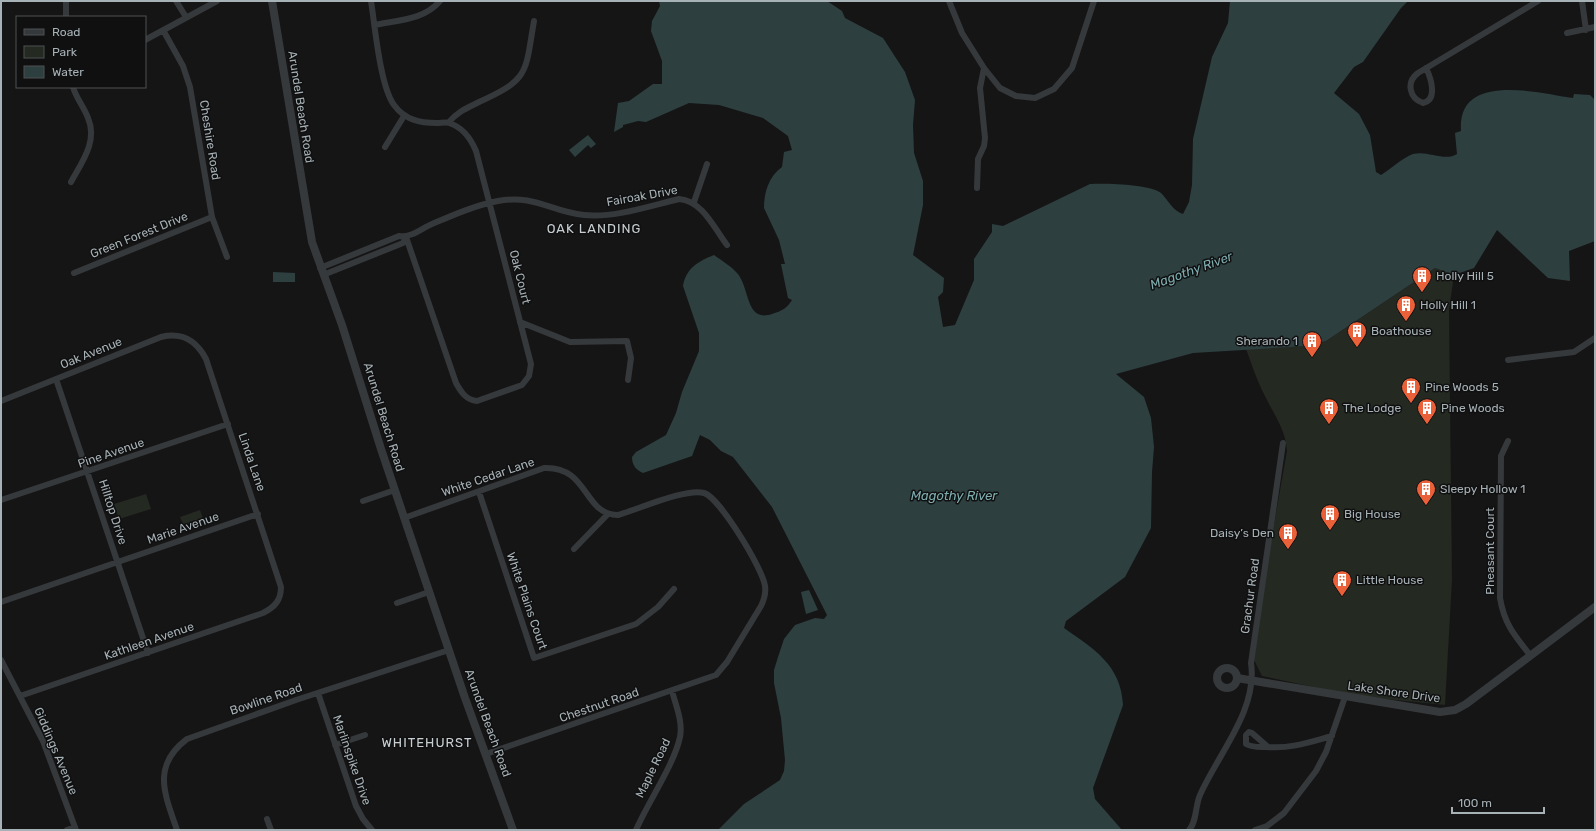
<svg xmlns="http://www.w3.org/2000/svg" width="1596" height="831" viewBox="0 0 1596 831" font-family="Rubik,sans-serif">
<rect width="100%" height="100%" fill="#151516"/>
<!-- green -->
<path fill="#242921" d="M1435,268L1454,275L1449,310L1452,580L1445,705L1357,696L1262,676L1254,660L1270,547L1287,451C1286,430 1274,415 1265,396C1257,381 1252,365 1246,349L1307,346L1326,341Z
M146,494L151,509L119,519L114,504Z
M200,510L203,519L184,526L180,517Z"/>
<!-- water -->
<path fill="#2e3f3f" d="M659,1H827L842,11L845,18L883,38L905,72L915,100L913,125L914,153L923,181V205L913,255L944,278L943,292L938,297L943,327L955,325L974,280V259L992,232V224L1003,226L1090,184C1104,183 1150,184 1161,193C1168,200 1173,211 1183,214L1189,202L1192,185L1193,139L1212,57L1228,23L1230,1H1408L1401,8L1363,62L1354,67L1334,93L1359,114L1370,135L1376,172L1381,175C1391,169 1402,158 1413,154C1427,150 1445,162 1457,154L1455,133L1461,131C1457,71 1538,93 1573,98L1574,94L1590,95L1595,100V241L1569,251L1570,281L1548,278L1497,230L1474,268L1454,275L1435,268L1326,341L1307,346L1193,353L1116,374L1144,397L1151,418L1154,447L1152,472L1151,528L1125,577L1066,621L1064,628C1094,649 1121,665 1123,705L1093,788L1095,799L1122,830H718L744,804L780,780L784,771L785,760L781,718L774,683V670L778,657L784,639L795,625L815,618L824,619L827,615L772,507L733,457L721,451L710,440L700,435L692,456L643,473C636,470 632,465 632,457L636,452L666,435L676,413L682,392L699,351V333L683,286C686,268 699,261 714,255C722,261 731,266 737,273C750,287 745,323 772,314C782,311 787,308 792,300L788,298L781,264H785L779,240L764,208C764,192 769,176 782,167L784,152L792,150L788,136L763,118L719,105L689,103L646,122L638,121L623,125V127L614,132L618,103L629,101L653,84H662V61L651,31L652,21L660,6Z
M588,135L596,144L591,148L588,145L575,157L569,150Z
M273,272L295,273V282H273Z
M809,590L818,610L806,614L801,592Z"/>
<g fill="none" stroke-linecap="round" stroke-linejoin="round">
<!-- minor -->
<path stroke="#36393b" stroke-width="6" d="M66,1V17
M176,1L186,17
M371,1C375,26 380,86 394,105C405,120 420,123 437,123C441,123 446,122 449,123C462,127 471,139 476,151L531,364L529,376L522,385L477,401C466,400 461,392 456,383L406,237
M949,1L962,33L984,68L1000,88L1016,96L1035,98L1054,89L1072,68L1094,1
M1582,1L1586,30
M375,25C398,20 424,20 440,1
M163,30L183,66L190,87L212,217L227,257
M1567,33L1595,27
M145,40L217,1
M1426,68C1431,78 1438,100 1423,103C1409,98 1406,82 1418,73L1538,1
M449,122C457,112 467,108 479,102C530,79 525,73 534,21
M385,147L404,116
M71,182C82,162 98,141 88,118C84,107 76,98 73,87
M977,188L978,159L984,146L985,138L980,88L984,68
M694,202L707,164
M320,268L399,236C411,238 422,228 432,224C453,215 476,205 498,201C535,194 551,212 584,215C615,218 649,206 679,199C703,201 714,228 727,245
M74,273L212,217
M323,275L403,243L406,237
M520,322L570,342L627,341L631,358L628,380
M1508,360L1574,352L1595,338
M56,379L148,653
M1,401L161,337C182,332 196,340 206,359L281,587C281,600 275,607 263,613L20,696
M1508,441L1501,456L1500,598C1504,623 1514,635 1530,655
M479,492L534,658L636,624L658,607L674,589
M1,500L228,424
M363,501L395,490
M404,518L544,468C589,466 583,515 618,515C639,509 686,488 704,493C719,497 763,569 765,586C766,593 764,600 761,606L727,662L716,675L486,754
M574,549L608,514
M1,602L258,514
M397,603L429,592
M1,660L43,741L76,830
M318,693L356,806L363,819L372,830
M335,745L365,735
M1268,747L1252,733L1249,732L1246,735V744C1253,748 1260,747 1268,747C1290,749 1310,742 1332,736
M267,819L271,830
M67,830L75,827
M177,830C165,795 151,766 187,739L296,700L449,650
M636,830C648,802 674,765 680,737C683,722 676,706 672,691
M1189,830C1197,822 1195,806 1200,795C1218,754 1258,710 1251,663L1283,443
M1255,830L1267,826L1284,813L1316,771L1326,752L1345,697"/>
<!-- tertiary -->
<path stroke="#36393b" stroke-width="8" d="M272,1L312,242L342,325L381,449L465,698L513,830
M1217 678a10 10 0 1 1 20 0a10 10 0 1 1-20 0Z
M1237,678L1440,712L1455,710L1466,704L1595,607"/>
</g>
<!-- icons -->
<defs>
<symbol id="building-pin" viewBox="-11 -11 22 30"><path d="M0 17L-7.5 6A9.5 9.5 0 1 1 7.5 6Z" fill="#ea6139" stroke="#101011"/><path d="M-4-6H4V6H1V3H-1V6H-4ZM-2.5-4.3h1.7v1.8h-1.7ZM.8-4.3h1.7v1.8H.8ZM-2.5-1h1.7V.8h-1.7ZM.8-1h1.7V.8H.8Z" fill="#fff"/></symbol>
</defs>
<g fill-rule="evenodd">
<use href="#building-pin" x="1411" y="265" width="22" height="30"/>
<use href="#building-pin" x="1395" y="294" width="22" height="30"/>
<use href="#building-pin" x="1346" y="320" width="22" height="30"/>
<use href="#building-pin" x="1301" y="330" width="22" height="30"/>
<use href="#building-pin" x="1400" y="376" width="22" height="30"/>
<use href="#building-pin" x="1318" y="397" width="22" height="30"/>
<use href="#building-pin" x="1416" y="397" width="22" height="30"/>
<use href="#building-pin" x="1415" y="478" width="22" height="30"/>
<use href="#building-pin" x="1319" y="503" width="22" height="30"/>
<use href="#building-pin" x="1277" y="522" width="22" height="30"/>
<use href="#building-pin" x="1331" y="569" width="22" height="30"/>
</g>
<g text-anchor="middle" stroke-width="3" stroke-linejoin="round" paint-order="stroke">
<!-- street labels -->
<g font-size="12" fill="#a7b2b6" stroke="#101011">
<text transform="translate(301 107) rotate(81)" y="4">Arundel Beach Road</text>
<text transform="translate(210 140) rotate(81)" y="4">Cheshire Road</text>
<text transform="translate(642 196) rotate(-10)" y="4">Fairoak Drive</text>
<text transform="translate(139 235) rotate(-22)" y="4">Green Forest Drive</text>
<text transform="translate(520 277) rotate(76)" y="4">Oak Court</text>
<text transform="translate(91 353) rotate(-22)" y="4">Oak Avenue</text>
<text transform="translate(384 417) rotate(73)" y="4">Arundel Beach Road</text>
<text transform="translate(111 453) rotate(-19)" y="4">Pine Avenue</text>
<text transform="translate(252 462) rotate(71)" y="4">Linda Lane</text>
<text transform="translate(488 477) rotate(-19)" y="4">White Cedar Lane</text>
<text transform="translate(113 512) rotate(72)" y="4">Hilltop Drive</text>
<text transform="translate(183 528) rotate(-19)" y="4">Marie Avenue</text>
<text transform="translate(1490 551) rotate(-90)" y="4">Pheasant Court</text>
<text transform="translate(1250 596) rotate(-82)" y="4">Grachur Road</text>
<text transform="translate(527 601) rotate(71)" y="4">White Plains Court</text>
<text transform="translate(149 641) rotate(-19)" y="4">Kathleen Avenue</text>
<text transform="translate(1394 692) rotate(8)" y="4">Lake Shore Drive</text>
<text transform="translate(266 699) rotate(-19)" y="4">Bowline Road</text>
<text transform="translate(599 705) rotate(-19)" y="4">Chestnut Road</text>
<text transform="translate(488 723) rotate(70)" y="4">Arundel Beach Road</text>
<text transform="translate(56 751) rotate(67)" y="4">Giddings Avenue</text>
<text transform="translate(352 760) rotate(71)" y="4">Marlinspike Drive</text>
<text transform="translate(653 768) rotate(-64)" y="4">Maple Road</text>
</g>
<!-- poi labels -->
<g font-size="12" fill="#a7b2b6" stroke="#101011" text-anchor="start">
<text x="1436" y="280">Holly Hill 5</text>
<text x="1420" y="309">Holly Hill 1</text>
<text x="1371" y="335">Boathouse</text>
<text x="1298" y="345" text-anchor="end">Sherando 1</text>
<text x="1425" y="391">Pine Woods 5</text>
<text x="1343" y="412">The Lodge</text>
<text x="1441" y="412">Pine Woods</text>
<text x="1440" y="493">Sleepy Hollow 1</text>
<text x="1344" y="518">Big House</text>
<text x="1274" y="537" text-anchor="end">Daisy’s Den</text>
<text x="1356" y="584">Little House</text>
</g>
<!-- neighbourhood labels -->
<g font-size="13" letter-spacing="1" fill="#c8cfd2" stroke="#101011">
<text x="594" y="233">OAK LANDING</text>
<text x="427" y="747">WHITEHURST</text>
</g>
<!-- water labels -->
<g font-size="13" font-style="italic" fill="#7faeb0" stroke="#101011">
<text transform="translate(1191 270) rotate(-20)" y="5">Magothy River</text>
<text x="954" y="500">Magothy River</text>
</g>
</g>
<!-- border -->
<rect width="1596" height="831" fill="none" stroke="#a7b2b6" stroke-width="4"/>
<!-- legend -->
<rect x="16" y="16" width="130" height="72" fill="#101011" stroke="#4c5153"/>
<rect x="24" y="29" width="20" height="6" fill="#36393b" stroke="#4c5153"/>
<text x="52" y="36" font-size="12" fill="#a7b2b6">Road</text>
<rect x="24" y="46" width="20" height="12" fill="#242921" stroke="#4c5153"/>
<text x="52" y="56" font-size="12" fill="#a7b2b6">Park</text>
<rect x="24" y="66" width="20" height="12" fill="#2e3f3f" stroke="#4c5153"/>
<text x="52" y="76" font-size="12" fill="#a7b2b6">Water</text>
<!-- scale -->
<path d="M1452 807v6h92v-6" fill="none" stroke="#a7b2b6" stroke-width="2"/>
<text x="1458" y="807" font-size="12" fill="#a7b2b6" stroke="#101011" stroke-width="3" paint-order="stroke">100 m</text>
</svg>
